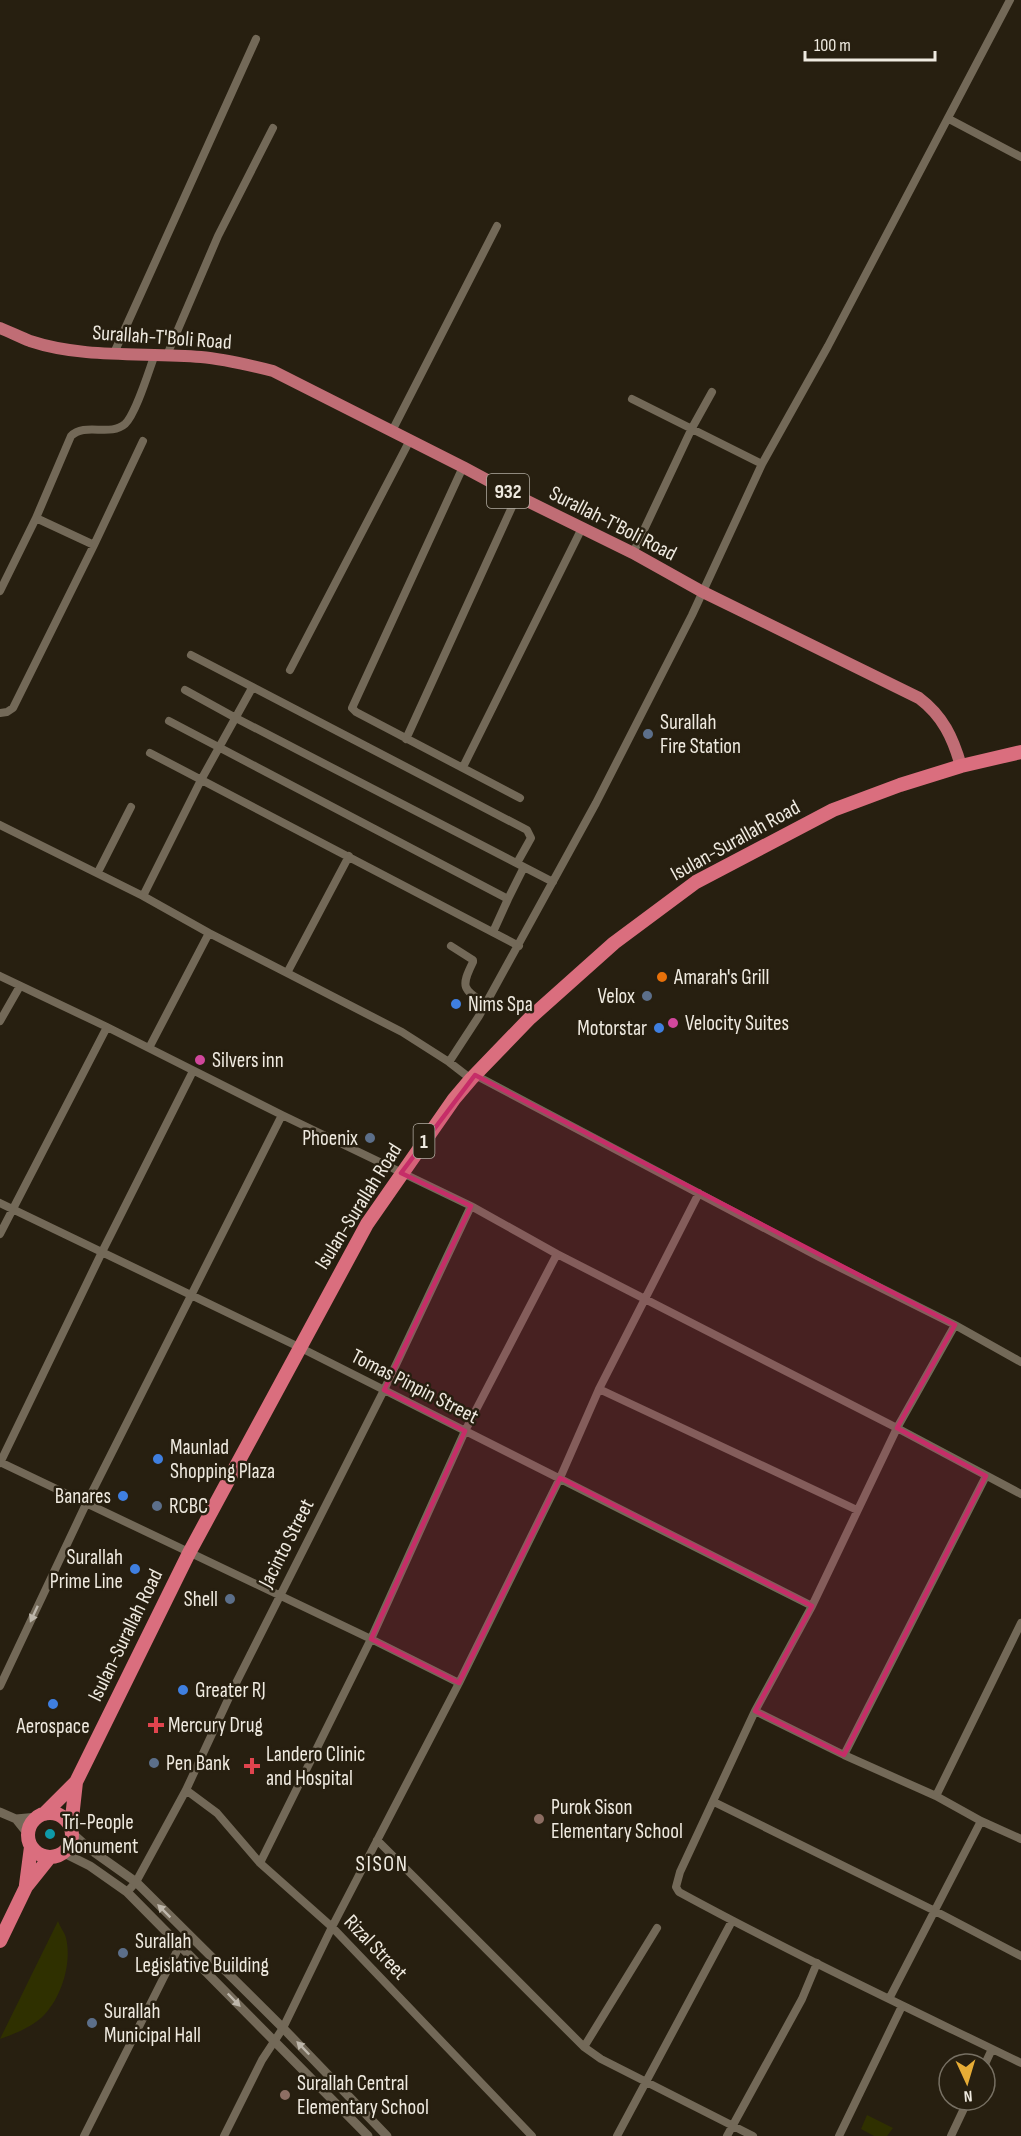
<svg xmlns="http://www.w3.org/2000/svg" width="1021" height="2136" viewBox="0 0 1021 2136" font-family="'Sofia Sans Condensed',sans-serif">
<rect width="100%" height="100%" fill="#271f10"/>
<!-- park -->
<path fill="#2f3000" d="M58,1921C60,1927 65,1933 66,1938C72,1962 62,1996 45,2014C33,2027 16,2033 0,2039Z
M867,2115L893,2128L887,2136H874L861,2129Z"/>
<g fill="none" stroke-linecap="round" stroke-linejoin="round">
<!-- minor -->
<path stroke="#736958" stroke-width="8" d="M949,119L1021,157
M114,353L256,39
M167,355L218,236L273,128
M632,399L762,464
M392,431L497,226
M463,467L352,708L356,712L520,798
M36,518L94,545
M633,553L692,428L712,392
M0,591L36,518L71,436C85,422 110,437 125,424C136,414 149,370 155,354
M191,655L527,830L531,838L517,863
M290,670L410,440
M185,690L234,717L553,882
M0,713L7,712L13,708L94,545L143,441
M169,721L508,899L524,867
M406,739L517,496
M150,753L519,946
M463,767L582,528
M0,825L143,896L209,933L402,1032L449,1062L471,1079
M98,872L131,807
M143,896L201,780L252,688
M493,932L508,899
M451,946L473,960V962C460,988 463,989 486,1004
M287,973L349,856
M0,976L107,1027L282,1115L471,1206L557,1254L897,1428L1021,1494
M0,1021L20,986
M149,1048L209,933
M449,1062L479,1016L596,803L692,615L762,464L828,346L1010,0
M475,1075L821,1258L955,1325L1021,1362
M0,1203L301,1348L812,1606
M0,1234L107,1027
M955,1325L897,1428L812,1606L755,1711L680,1872L676,1887L679,1892C791,1953 906,2007 1021,2063
M599,1389L857,1510
M0,1462L371,1639L459,1683
M0,1463L102,1252L193,1071
M0,1686L86,1504L282,1115
M755,1711L844,1755L936,1796L981,1821L1021,1839
M844,1755L986,1476
M186,1790L217,1813L260,1863L332,1927L532,2136
M936,1796L1021,1623
M714,1802L935,1911L1021,1956
M377,1840L584,2047L601,2059L753,2136
M260,1863L371,1639L465,1431L557,1254
M127,1892L136,1882L186,1790L232,1691L384,1390L471,1206
M889,1999L981,1821
M584,2047L657,1928
M985,2064L992,2049
M84,2136L180,1945L189,1935
M224,2136L262,2060L283,2028L332,1927L459,1683L560,1478L599,1389L699,1193
M617,2136L732,1921
M727,2136L802,1999L817,1963
M839,2136L902,2006
M951,2136L968,2100"/>
<!-- tertiary -->
<path stroke="#736958" stroke-width="9" d="M0,1812L16,1819L28,1834
M16,1819L38,1817
M72,1833L91,1850L136,1882L283,2028L387,2136
M64,1853L90,1866L127,1892L368,2136"/>
<!-- primary -->
<path stroke="#c06d75" stroke-width="12" d="M0,328C10,332 20,337 30,341C84,359 145,352 201,357C225,359 249,365 273,371L463,467L517,496L633,553L701,591L919,698C943,716 953,738 961,766"/>
<!-- trunk -->
<path stroke="#da6e7e" stroke-width="14" d="M28 1835a22 22 0 1 1 44 0a22 22 0 1 1-44 0Z
M44,1814L76,1782L189,1553L367,1224L454,1099L471,1079L530,1018L614,943L696,882L833,810L900,785L961,766L1021,752
M71,1827L76,1782
M26,1885L31,1847
M0,1941L26,1887L50,1857"/>
</g>
<!-- one-way arrows -->
<defs><path id="oneway-solid" d="M-6-.8H1V-3.2L6.5 0L1 3.2V.8H-6Z" transform="scale(1.5)"/></defs>
<g fill="#bdb6aa">
<use href="#oneway-solid" transform="translate(34 1614) rotate(115)"/>
<use href="#oneway-solid" transform="translate(164 1911) rotate(-135)"/>
<use href="#oneway-solid" transform="translate(234 2000) rotate(46)"/>
<use href="#oneway-solid" transform="translate(303 2048) rotate(-134)"/>
</g>
<!-- marked area -->
<path fill="#c62d68" fill-opacity="0.2" stroke="#c62d68" stroke-width="4.5" stroke-linejoin="round" d="M475,1075L955,1325L897,1428L986,1476L844,1755L755,1711L812,1606L560,1478L459,1683L371,1639L465,1431L384,1390L471,1206L401,1173Z"/>
<!-- markers -->
<g fill="#5c6f8a" stroke="#271f10" stroke-width="2">
<circle cx="648" cy="734" r="6"/>
<circle cx="647" cy="996" r="6"/>
<circle cx="370" cy="1138" r="6"/>
<circle cx="157" cy="1506" r="6"/>
<circle cx="230" cy="1599" r="6"/>
<circle cx="154" cy="1763" r="6"/>
<circle cx="123" cy="1953" r="6"/>
<circle cx="92" cy="2023" r="6"/>
</g>
<circle fill="#e8710a" stroke="#271f10" stroke-width="2" cx="662" cy="977" r="6"/>
<g fill="#3f7fe0" stroke="#271f10" stroke-width="2">
<circle cx="456" cy="1004" r="6"/>
<circle cx="659" cy="1028" r="6"/>
<circle cx="158" cy="1459" r="6"/>
<circle cx="123" cy="1496" r="6"/>
<circle cx="135" cy="1569" r="6"/>
<circle cx="183" cy="1690" r="6"/>
<circle cx="53" cy="1704" r="6"/>
</g>
<g fill="#d1479c" stroke="#271f10" stroke-width="2">
<circle cx="673" cy="1023" r="6"/>
<circle cx="200" cy="1060" r="6"/>
</g>
<g fill="#e0444e" stroke="#271f10" stroke-width="2">
<path d="M153 1716h6v6h6v6h-6v6h-6v-6h-6v-6h6z"/>
<path d="M249 1757h6v6h6v6h-6v6h-6v-6h-6v-6h6z"/>
</g>
<g fill="#8d6e63" stroke="#271f10" stroke-width="2">
<circle cx="539" cy="1819" r="6"/>
<circle cx="285" cy="2095" r="6"/>
</g>
<circle fill="#0f9aa8" stroke="#271f10" stroke-width="2" cx="50" cy="1834" r="6"/>
<g text-anchor="middle" stroke-width="5" stroke-linejoin="round" paint-order="stroke">
<!-- shield labels -->
<g fill="#271f10" stroke="#b3ada2" stroke-width="1.5">
<rect x="487" y="474" width="42" height="34" rx="4.5"/>
<rect x="413.5" y="1124" width="21" height="34" rx="4.5"/>
</g>
<g font-size="20" font-weight="bold" fill="#efeae0">
<text x="508" y="498">932</text>
<text x="424" y="1148">1</text>
</g>
<!-- street labels -->
<g font-size="21" fill="#efeae0" stroke="#271f10">
<text transform="translate(162 337) rotate(4)" y="7">Surallah-T'Boli Road</text>
<text transform="translate(613 523) rotate(27)" y="7">Surallah-T'Boli Road</text>
<text transform="translate(735 840) rotate(-29)" y="7">Isulan-Surallah Road</text>
<text transform="translate(358 1206) rotate(-58)" y="7">Isulan-Surallah Road</text>
<text transform="translate(415 1386) rotate(27)" y="7">Tomas Pinpin Street</text>
<text transform="translate(286 1543) rotate(-63)" y="7">Jacinto Street</text>
<text transform="translate(125 1635) rotate(-64)" y="7">Isulan-Surallah Road</text>
<text transform="translate(376 1947) rotate(46)" y="7">Rizal Street</text>
</g>
<!-- poi labels -->
<g font-size="21" fill="#efeae0" stroke="#271f10" text-anchor="start">
<text x="660" y="729">Surallah<tspan x="660" dy="24">Fire Station</tspan></text>
<text x="674" y="984">Amarah's Grill</text>
<text x="635" y="1003" text-anchor="end">Velox</text>
<text x="468" y="1011">Nims Spa</text>
<text x="685" y="1030">Velocity Suites</text>
<text x="647" y="1035" text-anchor="end">Motorstar</text>
<text x="212" y="1067">Silvers inn</text>
<text x="358" y="1145" text-anchor="end">Phoenix</text>
<text x="170" y="1454">Maunlad<tspan x="170" dy="24">Shopping Plaza</tspan></text>
<text x="111" y="1503" text-anchor="end">Banares</text>
<text x="169" y="1513">RCBC</text>
<text x="123" y="1564" text-anchor="end">Surallah<tspan x="123" dy="24">Prime Line</tspan></text>
<text x="218" y="1606" text-anchor="end">Shell</text>
<text x="195" y="1697">Greater RJ</text>
<text x="168" y="1732">Mercury Drug</text>
<text x="53" y="1733" text-anchor="middle">Aerospace</text>
<text x="266" y="1761">Landero Clinic<tspan x="266" dy="24">and Hospital</tspan></text>
<text x="166" y="1770">Pen Bank</text>
<text x="551" y="1814">Purok Sison<tspan x="551" dy="24">Elementary School</tspan></text>
<text x="62" y="1829">Tri-People<tspan x="62" dy="24">Monument</tspan></text>
<text x="135" y="1948">Surallah<tspan x="135" dy="24">Legislative Building</tspan></text>
<text x="104" y="2018">Surallah<tspan x="104" dy="24">Municipal Hall</tspan></text>
<text x="297" y="2090">Surallah Central<tspan x="297" dy="24">Elementary School</tspan></text>
</g>
<!-- neighbourhood labels -->
<g font-size="22" letter-spacing="1.5" fill="#efeae0" stroke="#271f10">
<text x="382" y="1871">SISON</text>
</g>
</g>
<!-- north arrow -->
<g transform="translate(967 2082) rotate(176)"><circle r="28" fill="#271f10" stroke="#777063" stroke-width="1.5"/>
<path d="M0-4.5L10 22L0 15L-10 22Z" fill="#e6ac36"/>
<text y="-9" font-size="16" font-weight="bold" text-anchor="middle" fill="#efeae0">N</text>
</g>
<!-- scale -->
<path d="M805 51v9h130v-9" fill="none" stroke="#efeae0" stroke-width="3"/>
<text x="814" y="51" font-size="18" fill="#efeae0" stroke="#271f10" stroke-width="4.5" paint-order="stroke">100 m</text>
</svg>
